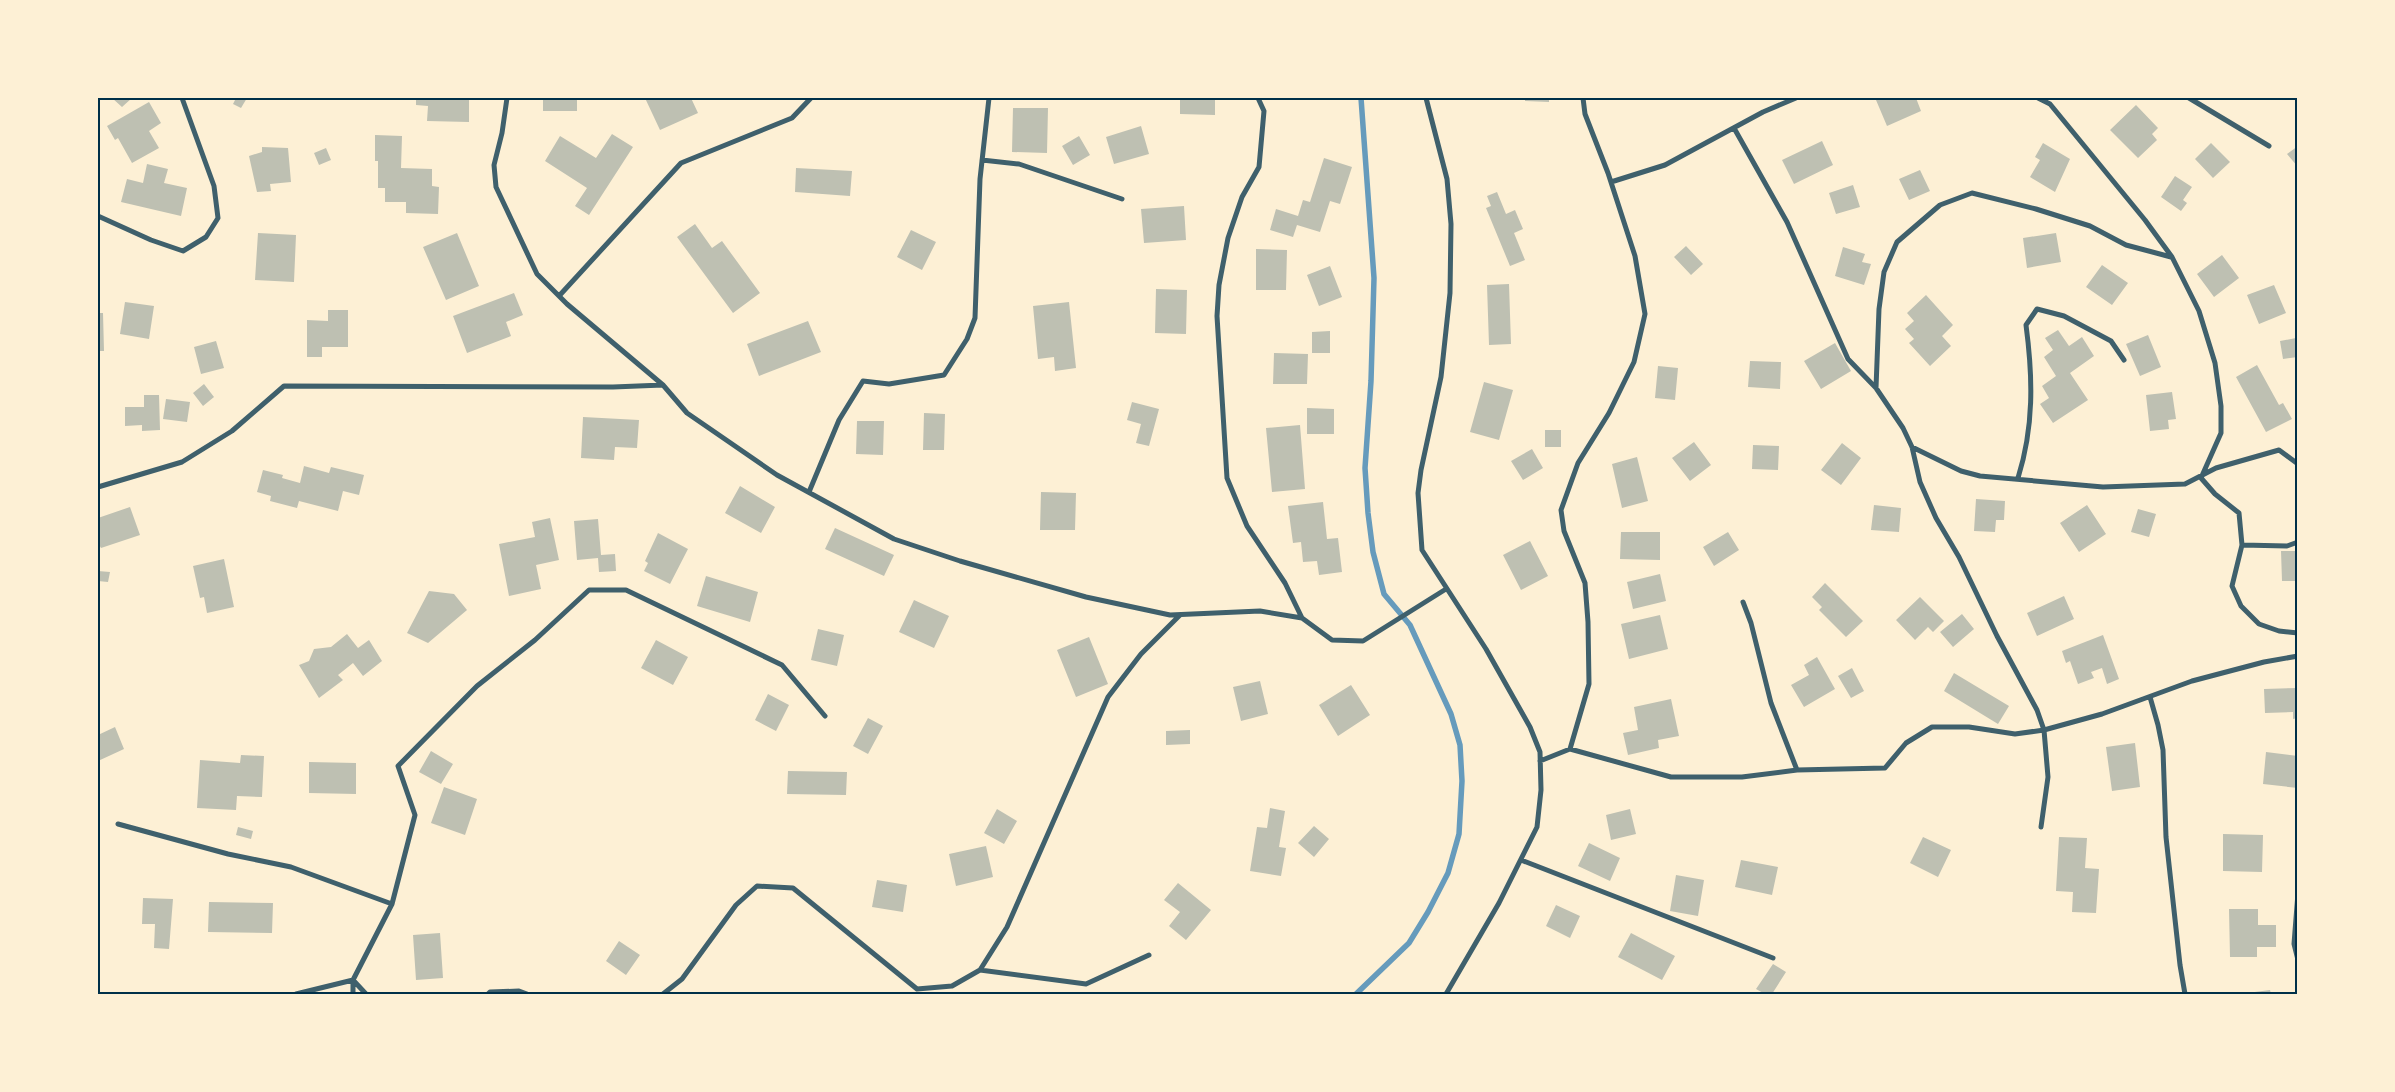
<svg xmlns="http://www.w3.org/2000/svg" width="2395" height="1092" viewBox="0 0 2395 1092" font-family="'Golos Text',sans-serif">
<rect width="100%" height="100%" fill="#fdf0d5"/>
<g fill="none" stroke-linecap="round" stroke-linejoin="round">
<!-- stream -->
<path stroke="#669bbc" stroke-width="5.5" d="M1356,994L1409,943L1428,912L1448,873L1459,834L1462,781L1460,745L1451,714L1410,625L1384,594L1373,552L1368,513L1365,468L1371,381L1374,278L1361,98"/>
</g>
<!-- building -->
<path fill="#bec0b2" d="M112,98H132L122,107Z
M236,98H247L241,108L233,104Z
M416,98H469V122L427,121L428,106L416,105Z
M543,98H577V111H543Z
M645,98H691L698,113L660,130Z
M1180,98H1215V115L1180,114Z
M1525,98H1549V102L1525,101Z
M1880,98H1916L1921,111L1887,126L1876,100Z
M149,102L161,123L149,131L159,148L132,163L118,138L115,140L107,126Z
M2136,105L2158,128L2152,134L2157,140L2138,158L2110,130Z
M1013,108H1048L1047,153L1012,152Z
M1141,126L1149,154L1114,164L1106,137Z
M612,134L633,147L589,215L575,206L587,188L545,161L560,136L596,158Z
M375,135L402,136L401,168L432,169V186L439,187L438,214L406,213V202H385V188H378V161H375Z
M1079,136L1090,155L1073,165L1062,146Z
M1822,141L1833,165L1794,184L1782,160Z
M2043,143L2070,159L2055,192L2030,177L2040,160L2035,157Z
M2211,143L2230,162L2213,178L2195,159Z
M2298,146V167L2287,154Z
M262,147L288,148L291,182L270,184L271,191L257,192L249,156L262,152Z
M326,148L331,160L319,165L314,153Z
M1324,158L1352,167L1340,204L1330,201L1320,232L1297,225L1293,237L1270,230L1276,209L1298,216L1303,200L1310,202Z
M147,164L168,169L164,183L187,188L181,216L121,202L127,179L143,183Z
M796,168L852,171L850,196L795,192Z
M1920,170L1930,191L1909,200L1899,179Z
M2175,176L2192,187L2183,200L2187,203L2181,211L2161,197Z
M1853,185L1860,207L1836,214L1829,193Z
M1497,192L1506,214L1515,210L1523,229L1514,233L1525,260L1510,266L1486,208L1491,206L1487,196Z
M1184,206L1186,240L1144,243L1141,209Z
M695,224L712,248L722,241L760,293L733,313L677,237Z
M911,230L936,242L922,270L897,257Z
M258,233L296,235L294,282L255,280Z
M457,233L479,286L446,300L423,247Z
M2056,233L2061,262L2027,268L2023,238Z
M1686,246L1703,264L1691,275L1674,257Z
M1843,247L1865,254L1862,262L1871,264L1864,285L1835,276Z
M1256,249L1287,250L1286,290H1256Z
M2222,255L2239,278L2214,297L2197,274Z
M2102,265L2128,283L2112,305L2086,287Z
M1330,266L1342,297L1319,306L1307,275Z
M1509,284L1511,344L1489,345L1487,285Z
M2274,285L2286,313L2259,324L2247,295Z
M1156,289L1187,290L1186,334L1155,333Z
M514,293L523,315L506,322L511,336L467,353L453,316Z
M1926,295L1953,325L1942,336L1951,346L1930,366L1909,343L1914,339L1905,329L1914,321L1907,313Z
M125,302L154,306L149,339L120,334Z
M1069,302L1076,368L1055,371L1054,357L1038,359L1033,306Z
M328,310H348V347H322V357H307V320L328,321Z
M98,313H103L104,351H98Z
M808,321L821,352L759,376L747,344Z
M2058,330L2069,346L2082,337L2094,356L2070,373L2088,400L2053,423L2040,404L2049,398L2042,386L2056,376L2044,357L2053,350L2045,338Z
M1330,331V353H1312V332Z
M2148,335L2161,367L2140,376L2126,344Z
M2298,335V357L2283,359L2280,341L2296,338Z
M216,341L224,368L201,374L194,347Z
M1835,343L1851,371L1821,389L1804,361Z
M1274,353L1308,354L1307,384H1273Z
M1750,361L1781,362L1780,389L1748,387Z
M2257,365L2279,405L2283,403L2292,419L2266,432L2236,377Z
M1658,366L1678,368L1675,400L1655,398Z
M1484,382L1513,390L1499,440L1470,432Z
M204,384L214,397L203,406L193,393Z
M2172,392L2176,419L2168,420L2169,429L2150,431L2146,395Z
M144,395H159L160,430L142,431V425L125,426V407H144Z
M166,399L190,402L187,422L163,419Z
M1132,402L1159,409L1149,446L1136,443L1141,424L1127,420Z
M1307,408L1334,409V434H1307Z
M924,413L945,414L944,450H923Z
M583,417L639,420L637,448L615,447L614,460L581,458Z
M857,421H884L883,455L856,454Z
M1300,425L1305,489L1272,492L1266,428Z
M1545,430H1561V447H1545Z
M1694,442L1711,465L1690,481L1672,458Z
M1842,443L1861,458L1841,485L1821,470Z
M1753,445L1779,446L1778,470L1752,469Z
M1532,449L1543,468L1523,480L1511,461Z
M1637,457L1648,501L1622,508L1612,464Z
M304,466L329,473L331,467L364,475L359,495L343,491L338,511L299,501L297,508L270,501L271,496L257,492L263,470L283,475L282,478L300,483Z
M740,486L775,507L761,533L725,513Z
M1041,492L1076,493L1075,530H1040Z
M1976,499L2005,501L2004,520H1996L1995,532L1974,531Z
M1323,502L1327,539L1338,538L1342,572L1319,575L1317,561L1303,562L1301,542L1293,543L1288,506Z
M1874,505L1901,508L1899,532L1871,530Z
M2087,505L2106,534L2079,552L2060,523Z
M130,507L140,535L101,548L98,543V518Z
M2138,509L2156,514L2149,537L2131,532Z
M550,518L559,560L536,565L541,589L509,596L499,544L535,537L532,522Z
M598,519L601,555L615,554L616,571L599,572L598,558L577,560L574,521Z
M835,528L894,555L884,576L825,549Z
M1621,532H1660V560L1620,559Z
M1728,532L1739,550L1714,566L1703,547Z
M658,533L688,549L670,584L644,571L648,563L645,561Z
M1530,541L1548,576L1521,590L1503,555Z
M2281,551H2298V581H2282Z
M224,559L234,607L207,613L204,597L200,598L193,566Z
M98,571L110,572L108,582L98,581Z
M1660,574L1666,601L1633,609L1627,582Z
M706,576L758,592L750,622L697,606Z
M1825,583L1863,621L1846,637L1819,610L1822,607L1812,597Z
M429,591L454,594L467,610L428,643L407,633Z
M2064,596L2074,619L2037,636L2027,613Z
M1920,597L1944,621L1933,632L1928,627L1915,640L1896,620Z
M914,600L949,616L934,648L899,632Z
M1962,614L1974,629L1953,647L1940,632Z
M1660,615L1668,649L1629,659L1621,624Z
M818,629L844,635L837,666L811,660Z
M347,634L358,648L369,640L382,661L363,676L353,663L338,675L343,680L319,698L299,665L309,661L314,649L331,647Z
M2103,635L2119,679L2107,684L2102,668L2091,672L2094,678L2078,684L2070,661L2066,663L2062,651Z
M1089,637L1108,684L1076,697L1057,650Z
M656,640L688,657L673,685L641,668Z
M1817,657L1835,689L1804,707L1791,685L1809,675L1804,665Z
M1852,668L1864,691L1851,698L1838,676Z
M1954,673L2009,706L1998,724L1944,691Z
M1260,681L1268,714L1241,721L1233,687Z
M1351,685L1370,715L1338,736L1319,705Z
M2298,688V718L2293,719V712L2265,713L2264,689Z
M768,694L789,705L776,731L755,720Z
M1671,699L1679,736L1658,740L1659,748L1628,755L1623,733L1638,730L1634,707Z
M868,718L883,726L868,754L853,746Z
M115,727L124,749L98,761V735Z
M1190,730V744L1166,745V731Z
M2135,743L2140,787L2112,791L2106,747Z
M431,751L453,764L441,784L419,772Z
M2266,752L2298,756V788L2263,784Z
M241,755L264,756L262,797L237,796L236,810L197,808L200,760L240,763Z
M309,762L356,763V794L309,793Z
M788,771L847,772L846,795L787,794Z
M444,787L477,799L465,835L431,823Z
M1270,808L1285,811L1279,847L1286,848L1281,876L1250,871L1257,827L1267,828Z
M997,809L1017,821L1004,844L984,833Z
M1630,809L1636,834L1611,840L1606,815Z
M1314,826L1329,839L1314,857L1298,843Z
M238,827L253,831L251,839L236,835Z
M2223,834L2263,835L2262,872L2223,871Z
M1923,837L1951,850L1938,877L1910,863Z
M2059,837L2087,838L2085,868L2099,869L2096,913L2072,912L2073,892L2056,891Z
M1589,843L1620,858L1610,881L1578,866Z
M986,846L993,877L956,886L949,854Z
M1741,860L1778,867L1772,895L1735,887Z
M1676,875L1704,880L1698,916L1670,911Z
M877,880L907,885L903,912L872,907Z
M1178,883L1211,910L1186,940L1169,926L1180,912L1164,900Z
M143,898L173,899L169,949L154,948L155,924H142Z
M209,902L273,903L272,933L208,932Z
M1556,905L1580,916L1570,938L1546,926Z
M2229,909H2258V925H2276V947H2257V957H2230Z
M440,933L443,978L416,980L413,935Z
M1631,933L1675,956L1662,980L1618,957Z
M619,941L640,955L626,975L606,961Z
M1773,964L1786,972L1772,994H1765L1756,989Z
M2270,990L2271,994H2247V993Z"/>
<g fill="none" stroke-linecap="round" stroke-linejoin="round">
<!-- minor -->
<path stroke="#3f606c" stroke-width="5" d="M507,98L502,133L494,165L496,187L537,274L567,304L663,385L687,413L777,475L894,539L960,561L1086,597L1170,615L1260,611L1302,618L1332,640L1363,641L1446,589
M1258,98L1264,111L1259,167L1242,197L1228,238L1219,285L1217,316L1227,478L1247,526L1285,583L1302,618
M1426,98L1447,179L1451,224L1450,293L1441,377L1421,470L1418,493L1422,550L1486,649L1530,727L1540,752L1541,790L1537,827L1499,903L1446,994
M2038,98L2050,104L2145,220L2172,257L2199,311L2215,363L2221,406V433L2201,478L2215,494L2239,513L2242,545L2232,586L2241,606L2259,624L2279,631L2298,633
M2189,98L2269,146
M1734,128L1787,222L1848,359L1876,388L1903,428L1912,447L1920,482L1936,518L1959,557L1997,636L2037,710L2044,730L2048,777L2041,827
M982,160L1019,164L1122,199
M1611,182L1665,165L1763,112L1796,98
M98,216L151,240L183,251L206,237L218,218L214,186L182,98
M559,296L681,163L792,118L811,98
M1876,388L1879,309L1884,272L1897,242L1940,205L1972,193L2036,209L2090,226L2126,245L2171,257
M1912,447L1961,471L1980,476L2103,487L2185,484L2216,468L2279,450L2298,464
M2018,478C2034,427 2033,378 2026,325L2037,309L2064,316L2111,341L2124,360
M98,487L182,462L232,431L284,386L613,387L663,385
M809,492L839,420L863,381L889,384L944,375L967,339L975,318L980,179L989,98
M2242,545L2287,546L2298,542
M1743,602L1751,623L1771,703L1797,770
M2150,697L2158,725L2163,750L2166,837L2180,965L2185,994
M1570,749L1589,684L1588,622L1585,583L1564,531L1561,510L1578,463L1609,413L1634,362L1645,314L1635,256L1608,173L1585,114L1583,98
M1540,761L1570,749L1671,777H1742L1797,770L1885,768L1906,743L1932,727H1969L2015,734L2044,730L2102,714L2192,681L2264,662L2298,656
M118,824L228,854L291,867L392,904
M1521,860L1773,958
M2298,893L2294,944L2298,960
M980,970L1086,984L1149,955
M353,980L366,994
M296,994L353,980
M353,994V980L392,904L415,815L398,766L477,686L535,640L589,590H626L782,665L825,716
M488,994L490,992L519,991L527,994
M663,994L682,979L736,905L757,886L793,888L917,989L952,986L980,970L1007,927L1108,697L1141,654L1180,615"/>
</g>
<!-- border -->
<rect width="2395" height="1092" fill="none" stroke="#fdf0d5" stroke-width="198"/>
<rect x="99" y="99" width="2197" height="894" fill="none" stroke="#003049" stroke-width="2"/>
</svg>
